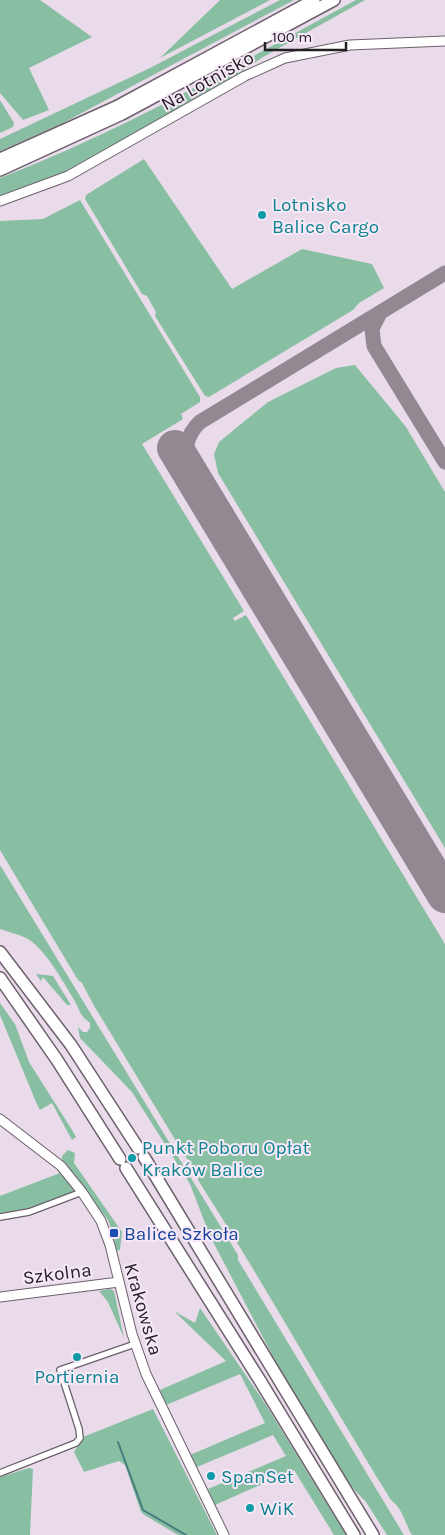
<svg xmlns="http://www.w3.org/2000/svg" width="445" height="1535" viewBox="0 0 445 1535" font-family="Karla,sans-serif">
<rect width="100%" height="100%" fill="#e9dbe9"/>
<!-- green -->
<path fill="#88bfa3" d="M0,0H40L92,37L29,68L49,110L23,120L0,93Z
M220,0H270L160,58L218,2Z
M280,0H294L61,124L0,151V139L150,68Z
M356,0H365L263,57L222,85L67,172L0,197V178C124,131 239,63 356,0Z
M0,100L14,123L13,127L0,133Z
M144,159L232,289L302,249L372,264L384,288L359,303L353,310L209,397L205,396L155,316L156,312L147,296L142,294L85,199L86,195Z
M80,200L200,397V402L181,414L183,419L142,444L244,611L233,618L235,621L246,615L445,944V1535H412C405,1524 403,1509 391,1500C325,1394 266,1286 198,1180L199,1174L185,1156L93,1004L82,983L78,980L0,850V221L43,219Z
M355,365L406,427L445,492V848L218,473L214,454L219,442L268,402L336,368Z
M0,865L238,1255V1260L404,1535H387L366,1502L347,1482L291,1391L210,1236L190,1184L132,1092L80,1038L78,1027L83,1032H87L90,1028V1023C78,1014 80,1009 73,998C62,980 44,947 26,938C18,934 8,932 0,929Z
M36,974L53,976L71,1005H67L43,977L41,981Z
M0,1003L15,1024L29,1062L72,1130L76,1137L72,1140L52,1103L40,1110L36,1102L0,1015Z
M68,1150L75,1153L74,1163L122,1232L120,1250L116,1251L114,1236L108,1220L62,1161V1156Z
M60,1173L77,1194L22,1212L0,1215V1196Z
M110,1289L114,1291L124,1338L108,1302L99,1291Z
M200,1308L266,1405L346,1535H334L294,1470L215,1505L208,1489L286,1456L273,1435L197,1467L190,1455L265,1423L240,1374L166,1405L160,1390L226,1361L174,1311L195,1323Z
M153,1409L217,1535H178L146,1516L141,1512L125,1465L119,1461L84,1472L74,1452L83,1437Z
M29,1468L33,1469L30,1535H0V1477Z"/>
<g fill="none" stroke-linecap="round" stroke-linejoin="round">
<!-- stream -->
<path stroke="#467b7e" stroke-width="2" d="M118,1442L143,1510L186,1535"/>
<!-- taxiway -->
<path stroke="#928892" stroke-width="15" d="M380,313L372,329L374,346L445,462
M188,471C184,452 185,436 200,422L445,273"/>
<!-- runway -->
<path stroke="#928892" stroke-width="36" d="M175,448L445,895"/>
<defs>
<path id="street" d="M0,1217L29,1212L82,1192
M0,1473L76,1443L80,1438L79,1429L60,1370L135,1344"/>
<path id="secondary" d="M0,201L68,176L245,76L285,58L350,45L445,41
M0,1119L61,1166L82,1192L101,1221L110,1245L132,1334L146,1374L224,1535
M0,1297L119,1282"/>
<path id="highway" d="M0,159L116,107L314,0
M0,170L122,114L334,0
M0,952L71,1045L138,1148
M0,978L57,1060L120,1159
M144,1157L373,1535
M126,1168L259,1379L354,1535"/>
</defs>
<!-- street casing -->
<use href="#street" stroke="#6c606c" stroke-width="8"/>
<!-- secondary casing -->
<use href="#secondary" stroke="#6c606c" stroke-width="11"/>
<!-- highway casing -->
<use href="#highway" stroke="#6c606c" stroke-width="14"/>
<!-- street -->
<use href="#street" stroke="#fff" stroke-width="5.5"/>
<!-- secondary -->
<use href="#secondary" stroke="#fff" stroke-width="9"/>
<!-- highway -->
<use href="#highway" stroke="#fff" stroke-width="11"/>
</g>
<!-- markers -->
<g fill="#0f9aa8" stroke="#f6e8f6" stroke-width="2">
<circle cx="262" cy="215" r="5"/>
<circle cx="132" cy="1158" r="5"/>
<circle cx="77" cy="1357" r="5"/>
<circle cx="211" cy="1476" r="5"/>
<circle cx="250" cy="1508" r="5"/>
</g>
<rect fill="#1a4fb4" stroke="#f6e8f6" stroke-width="2" x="109" y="1228" width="10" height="10" rx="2.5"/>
<g text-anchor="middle" stroke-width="4" stroke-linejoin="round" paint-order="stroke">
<!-- street labels -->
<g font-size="19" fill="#252025" stroke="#f6e8f6">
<text transform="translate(207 80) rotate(-29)" y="7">Na Lotnisko</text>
<text transform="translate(57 1273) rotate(-7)" y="7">Szkolna</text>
<text transform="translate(144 1309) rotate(74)" y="7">Krakowska</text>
</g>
<!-- culture labels -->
<g font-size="19" fill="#0d838f" stroke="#f6e8f6" text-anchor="start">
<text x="272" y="211">Lotnisko<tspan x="272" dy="22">Balice Cargo</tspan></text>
<text x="142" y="1154">Punkt Poboru Opłat<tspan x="142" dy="22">Kraków Balice</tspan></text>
<text x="77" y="1383" text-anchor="middle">Portiernia</text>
<text x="221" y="1483">SpanSet</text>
<text x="260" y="1515">WiK</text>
</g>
<!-- transit labels -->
<g font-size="19" fill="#164399" stroke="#f6e8f6" text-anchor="start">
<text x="124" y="1240">Balice Szkoła</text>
</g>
</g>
<!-- scale -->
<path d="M265 42v8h81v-8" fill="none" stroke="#252025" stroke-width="2.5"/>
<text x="272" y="42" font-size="15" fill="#252025" stroke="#f6e8f6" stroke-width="4" paint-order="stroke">100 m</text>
</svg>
